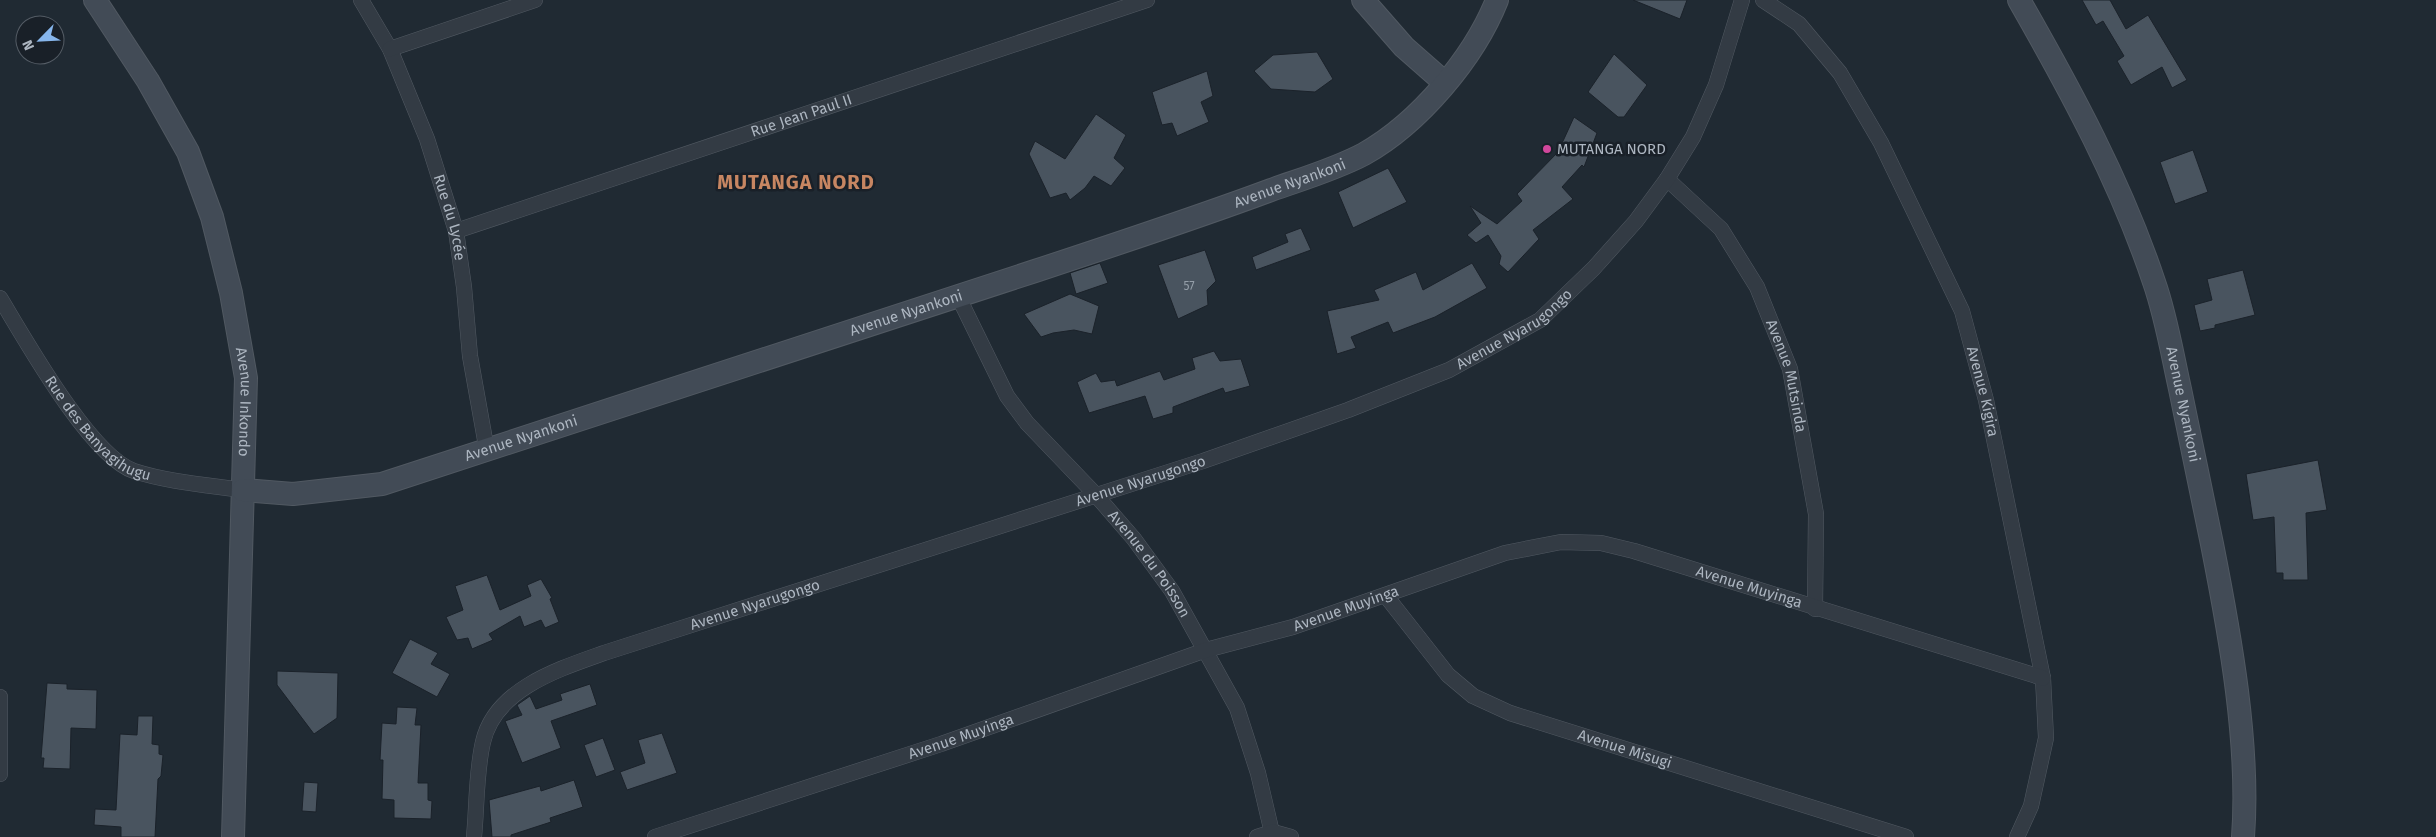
<svg xmlns="http://www.w3.org/2000/svg" width="2436" height="837" viewBox="0 0 2436 837" font-family="'Fira Sans',sans-serif">
<rect width="100%" height="100%" fill="#202a33"/>
<!-- building -->
<path fill="#49545f" stroke="#1b222a" d="M1633,0H1687L1680,19Z
M2082,0H2110L2126,29L2148,15L2187,80L2172,88L2162,67L2131,85L2117,61L2124,56L2103,21L2096,25Z
M1317,52L1333,79L1315,92L1271,89L1254,71L1273,55Z
M1614,54L1647,85L1624,117H1618L1588,92Z
M1207,71L1213,96L1201,102L1209,122L1177,136L1172,123L1162,125L1152,92Z
M1096,114L1126,135L1114,158L1125,168L1111,186L1094,176L1085,188L1070,200L1066,193L1050,198L1029,154L1035,141L1065,159Z
M1574,117L1597,133L1584,167L1582,165L1562,187L1573,199L1533,230L1539,239L1508,272L1499,264L1501,256L1488,235L1476,243L1467,235L1481,223L1470,206L1497,224L1522,201L1517,194L1558,152Z
M2193,150L2208,192L2175,204L2160,162Z
M1388,168L1407,202L1353,228L1338,192Z
M1301,228L1311,250L1256,270L1252,257L1288,242L1285,234Z
M1205,250L1216,281L1207,290L1208,305L1178,319L1158,265Z
M1100,263L1108,283L1076,294L1070,273Z
M1472,263L1487,288L1435,317L1393,333L1388,322L1351,337L1356,348L1337,354L1327,311L1379,300L1374,290L1416,272L1423,290Z
M2243,270L2255,315L2215,325V328L2200,331L2194,305L2212,300L2207,279Z
M1070,294L1099,306L1092,334L1074,330L1053,333L1041,337L1024,314Z
M1214,351L1220,361L1241,359L1250,386L1225,393L1223,388L1173,407V413L1153,419L1145,396L1089,413L1077,382L1096,373L1101,382L1115,380L1117,386L1160,371L1164,380L1195,369L1192,358Z
M2318,460L2327,510L2306,513L2308,580H2283V573H2276L2274,517L2253,520L2246,474Z
M487,575L500,610L531,596L527,585L541,579L552,598L550,599L559,622L545,628L541,620L524,627L520,616L489,634L493,640L472,649L468,638L457,640L446,617L463,610L455,586Z
M410,639L438,653L431,664L450,674L437,697L392,673Z
M277,671L338,673L337,718L314,734L277,685Z
M47,683L67,684V689L97,690L96,729L71,728L70,769L43,768L44,758H41Z
M590,684L597,705L551,721L561,748L522,763L505,721L522,715L517,705L530,696L536,709L562,700L560,694Z
M397,707L417,708L415,725H421L418,783H428V800L432,801L431,819L394,818V800L382,799L383,760H380L382,723L396,724Z
M138,716H153L152,744L159,745V754L163,755L161,776L158,779L155,837H121V827L94,825L95,809L116,810L120,734L137,735Z
M662,733L677,773L627,790L620,772L645,763L638,740Z
M603,738L615,770L596,777L584,745Z
M574,780L583,807L550,818L551,822L511,835V837H492L489,800L540,786L541,791Z
M304,782L318,783L316,812L302,811Z"/>
<g fill="none" stroke-linecap="round" stroke-linejoin="round">
<defs>
<g id="street">
<path id="s1" d="M361,0L390,49L427,139L456,231L464,287L470,356L487,451"/>
<path id="s2" d="M1763,0L1799,24L1840,73L1881,143L1962,311L1986,400L2043,678L2046,738L2031,806L2017,837"/>
<path d="M390,49L535,0"/>
<path id="s3" d="M1667,179L1721,229L1757,287L1790,369L1816,514L1815,609"/>
<path id="s4" d="M456,231L1147,0"/>
<path id="s5" d="M958,296L1007,396L1027,423L1095,494L1134,539L1172,591L1237,708L1258,773L1273,837"/>
<path id="s6" d="M0,298C25,339 90,456 134,471C168,482 207,485 243,490"/>
<path id="s7" d="M1386,596L1448,675L1473,696L1510,713L1906,837"/>
<path d="M0,697V774"/>
<path id="s8" d="M474,837C477,806 476,772 483,742C495,689 559,669 604,653L1203,461L1348,410L1449,370L1540,320L1594,268L1636,221L1667,179L1693,137L1716,85L1742,0"/>
<path id="s9" d="M655,837L941,744L1206,650L1293,627L1505,553L1561,542L1601,543L1634,551L2043,678"/>
<path d="M1257,837L1273,832L1291,837"/>
</g>
<g id="secondary">
<path id="s10" d="M95,0L148,81L188,152L212,217L231,293L246,378L233,837"/>
<path d="M1363,0L1404,47L1445,83"/>
<path id="s11" d="M2019,0C2071,91 2121,183 2154,282C2166,316 2172,353 2180,389C2191,441 2201,492 2212,544C2230,635 2250,745 2243,837"/>
<path id="s12" d="M243,490L293,494L382,484C600,412 818,342 1035,271C1114,245 1193,219 1271,190C1302,179 1336,169 1364,154C1419,123 1474,58 1497,0"/>
</g>
</defs>
<!-- street casing -->
<use href="#street" stroke="#515962" stroke-width="16"/>
<!-- secondary casing -->
<use href="#secondary" stroke="#515962" stroke-width="24"/>
<!-- street -->
<use href="#street" stroke="#333b44" stroke-width="15"/>
<!-- secondary -->
<use href="#secondary" stroke="#424b56" stroke-width="22"/>
</g>
<!-- markers -->
<circle fill="#d1479c" stroke="#192028" stroke-width="2" cx="1547" cy="149" r="5"/>
<g text-anchor="middle" stroke-width="5" stroke-linejoin="round" paint-order="stroke">
<!-- number labels -->
<g font-size="12" fill="#949ea8">
<text x="1189" y="290">57</text>
</g>
<!-- street labels -->
<g font-size="15" fill="#adb6c1" stroke="#192028">
<text dy="5" stroke="none"><textPath href="#s4" startOffset="364">Rue Jean Paul II</textPath></text>
<text dy="5" stroke="none"><textPath href="#s12" startOffset="1096">Avenue Nyankoni</textPath></text>
<text dy="5" stroke="none"><textPath href="#s1" startOffset="236">Rue du Lycée</textPath></text>
<text dy="5" stroke="none"><textPath href="#s12" startOffset="691">Avenue Nyankoni</textPath></text>
<text dy="5" stroke="none"><textPath href="#s8" startOffset="1221">Avenue Nyarugongo</textPath></text>
<text dy="5" stroke="none"><textPath href="#s3" startOffset="236">Avenue Mutsinda</textPath></text>
<text dy="5" stroke="none"><textPath href="#s2" startOffset="458">Avenue Kigira</textPath></text>
<text dy="5" stroke="none"><textPath href="#s10" startOffset="436">Avenue Inkondo</textPath></text>
<text dy="5" stroke="none"><textPath href="#s11" startOffset="439">Avenue Nyankoni</textPath></text>
<text dy="5" stroke="none"><textPath href="#s6" startOffset="166">Rue des Banyagihugu</textPath></text>
<text dy="5" stroke="none"><textPath href="#s12" startOffset="286">Avenue Nyankoni</textPath></text>
<text dy="5" stroke="none"><textPath href="#s8" startOffset="816">Avenue Nyarugongo</textPath></text>
<text dy="5" stroke="none"><textPath href="#s5" startOffset="332">Avenue du Poisson</textPath></text>
<text dy="5" stroke="none"><textPath href="#s9" startOffset="1148">Avenue Muyinga</textPath></text>
<text dy="5" stroke="none"><textPath href="#s8" startOffset="411">Avenue Nyarugongo</textPath></text>
<text dy="5" stroke="none"><textPath href="#s9" startOffset="728">Avenue Muyinga</textPath></text>
<text dy="5" stroke="none"><textPath href="#s9" startOffset="322">Avenue Muyinga</textPath></text>
<text dy="5" stroke="none"><textPath href="#s7" startOffset="294">Avenue Misugi</textPath></text>
</g>
<!-- poi labels -->
<g font-size="15" fill="#adb6c1" stroke="#192028" text-anchor="start">
<text x="1557" y="154">MUTANGA NORD</text>
</g>
<!-- district labels -->
<g font-size="20" font-weight="bold" letter-spacing="1" fill="#c78662" stroke="#192028">
<text x="796" y="189">MUTANGA NORD</text>
</g>
</g>
<!-- north arrow -->
<g transform="translate(40 40) rotate(246)"><circle r="24" fill="#192028" stroke="#545c65"/>
<path d="M0-4L9 19L0 12L-9 19Z" fill="#87b6ec"/>
<text y="-8" font-size="14" font-weight="bold" text-anchor="middle" fill="#adb6c1">N</text>
</g>
</svg>
